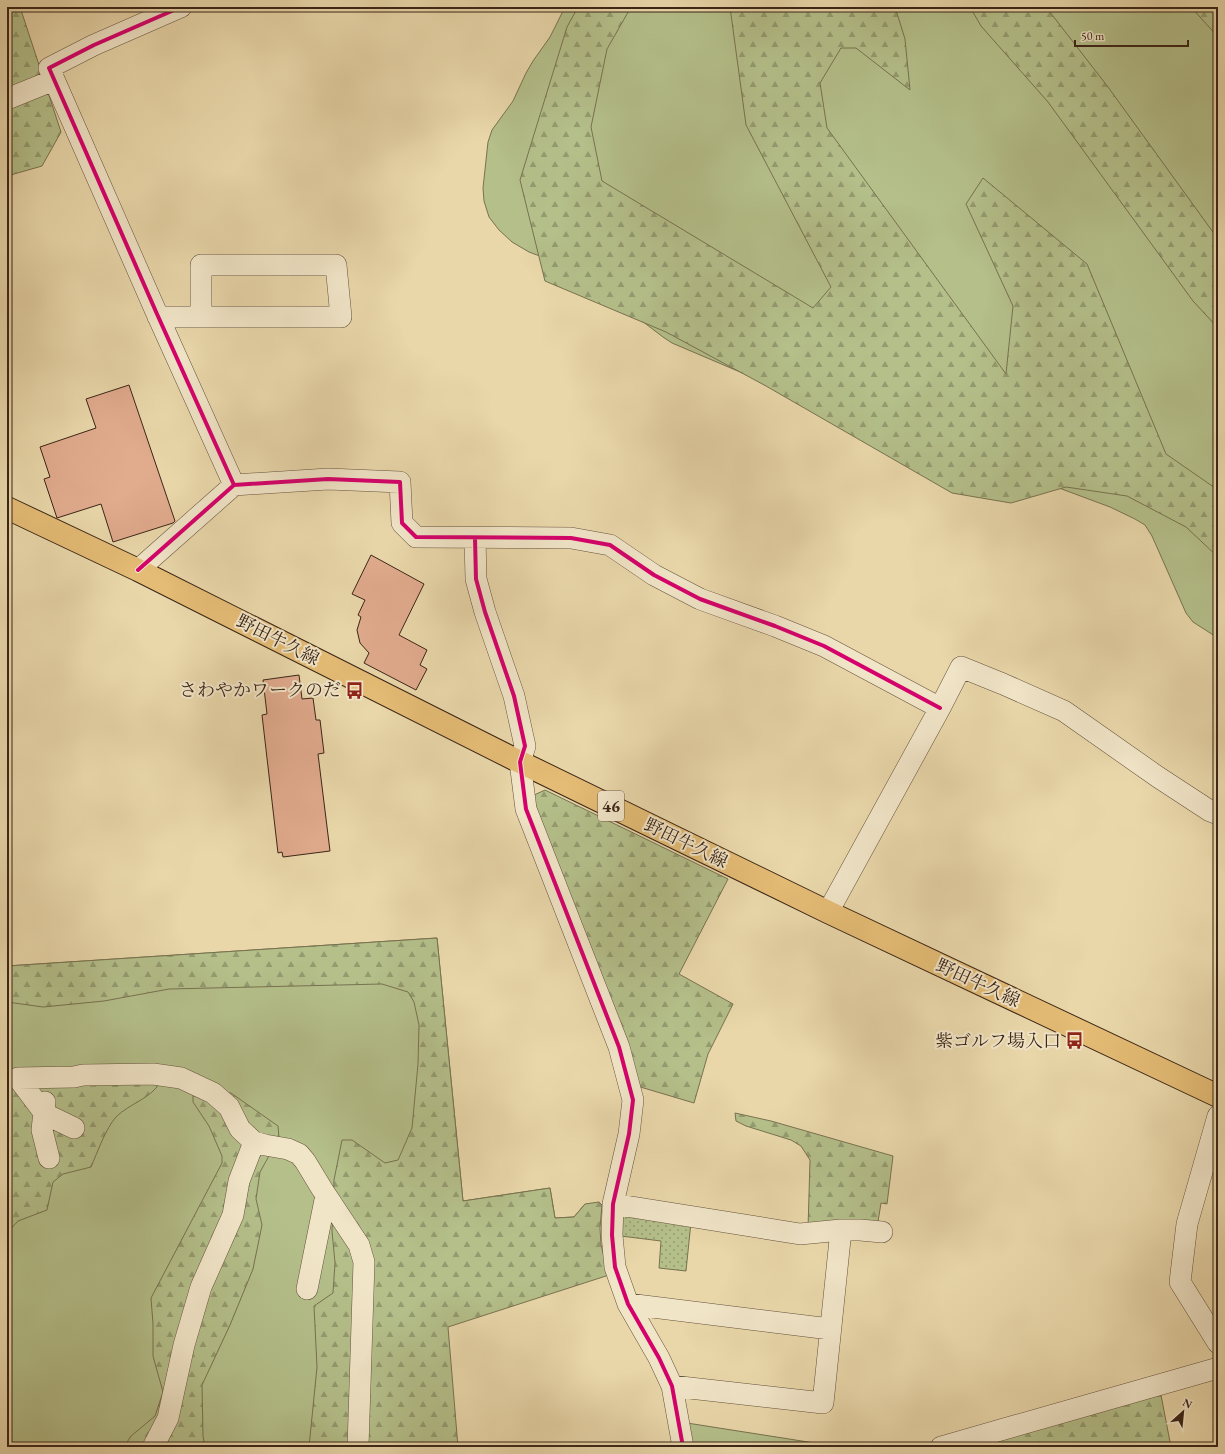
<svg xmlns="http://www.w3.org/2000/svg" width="1225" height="1454" viewBox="0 0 1225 1454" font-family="'EB Garamond','Noto Serif JP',serif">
<defs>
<pattern id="forest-firs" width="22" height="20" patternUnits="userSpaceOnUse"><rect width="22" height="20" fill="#b4bf8a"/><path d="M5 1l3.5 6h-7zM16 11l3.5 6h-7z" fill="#949b70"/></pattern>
<pattern id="park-dots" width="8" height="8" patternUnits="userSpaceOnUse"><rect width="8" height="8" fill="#b4bf8a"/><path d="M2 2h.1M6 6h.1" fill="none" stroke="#949b70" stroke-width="1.8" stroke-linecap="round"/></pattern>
</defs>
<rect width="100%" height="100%" fill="#e9d7aa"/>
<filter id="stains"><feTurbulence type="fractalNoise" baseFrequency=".005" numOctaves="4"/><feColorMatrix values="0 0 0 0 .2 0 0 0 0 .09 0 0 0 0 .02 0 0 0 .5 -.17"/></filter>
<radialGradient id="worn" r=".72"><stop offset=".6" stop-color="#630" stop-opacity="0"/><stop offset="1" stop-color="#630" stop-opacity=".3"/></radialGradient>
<!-- grass -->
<path fill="#b4bf8a" stroke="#787250" d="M565,7H1218V638L1193,622L1186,613L1152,536L1145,525L1135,519L1110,507L930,440L780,389L672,343L663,337L604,292L545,258L529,252L512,242L499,230L489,217L484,201L483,188L488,142L492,130L513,101L526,73L533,61L550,37Z
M437,938L463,1201L550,1188L555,1218L574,1217L585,1204L586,1267L368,1326L370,1447H7V966Z
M687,1423L840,1447H688Z"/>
<!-- forest -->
<path fill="url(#forest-firs)" stroke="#787250" d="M7,7H20L61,132L42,166L7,176Z
M578,7H631L607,49L591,127L602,181L813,308L831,287L746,125L730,7H895L905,39L910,90L856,48H841L820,83L827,128L1006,374L1013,306L966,204L983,178L1087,264L1166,454L1218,490V557L1186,527L1127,496L1066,487L1011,503L952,493L766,386L666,332L545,281L520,180L567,27Z
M970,7H1046L1108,87L1218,239V328L1193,301L1048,102L981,26Z
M1191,7H1218V37Z
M545,790L728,879L679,974L733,1004L708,1054L694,1103L637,1086L532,796Z
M437,938L463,1201L550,1188L555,1218L574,1217L585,1204L599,1202L602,1205L600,1228L601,1245L609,1275L448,1327L458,1447H309L317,1367L314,1306L333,1293L335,1263L332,1231L334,1180L342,1140H352L385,1163L398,1160L412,1128L418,1064L419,1025L414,1002L408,992L382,984L169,989L104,1001L43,1007L7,1002V966Z
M161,1081C151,1099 130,1103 116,1117C106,1128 97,1153 91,1167L63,1174L53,1182L47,1210L18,1221L7,1233V1084L16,1085Z
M193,1090L231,1093L278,1126L279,1138L260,1172L256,1199L262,1225L253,1269L230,1325L202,1385L203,1436L205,1447H124L131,1436L155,1416L163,1392L153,1356V1324L151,1298L222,1163V1156L209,1126L193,1102Z
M735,1113L771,1121L893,1156L887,1204L881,1203L877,1228L808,1229L810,1160L801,1146L791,1140L746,1126L736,1121Z
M1160,1390L1171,1447H980Z"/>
<!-- park -->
<path fill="url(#park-dots)" stroke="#787250" d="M625,1212L691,1222L686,1271L659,1268L661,1241L621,1236V1219Z"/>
<!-- building -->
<path fill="#e1ab8e" stroke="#3b2517" d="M129,385L175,521L173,523L113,542L101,504L57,518L44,479L50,477L40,447L96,428L86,399Z
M371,555L424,584L399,635L427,650L420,665L427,669L416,690L364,663L369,653L360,643L357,630L361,617L358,615L365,600L352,594Z
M299,675L302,699L313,698L316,720H320L324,753L318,754L330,851L283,857L282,852L278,853L262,715L267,714L263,680Z"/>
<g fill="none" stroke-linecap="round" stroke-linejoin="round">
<defs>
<path id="minor" d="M181,7L94,45L49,68L157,314L234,485
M7,99L54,80
M158,317H341L336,265H201V317
M475,538L476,579L485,612L514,696L525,746L520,762L526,809L619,1047L633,1100L629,1134L613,1204L612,1235L615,1267L628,1304L659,1358L672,1386L683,1447
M138,570L234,485L328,479L400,482L402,523L416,537L571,538L610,545L654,575L700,599L775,626L824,646L940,708
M828,912L940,708L961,667L1003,684L1064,711L1158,777L1210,811L1218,814
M45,1102L42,1130L49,1158
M1218,1116L1187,1224L1180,1282L1218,1343
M74,1128L45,1114L18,1078L74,1077L83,1075L153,1074L181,1078L213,1093L229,1107L240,1129L254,1142L265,1145L288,1149L299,1154L305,1161L322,1189L359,1245L364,1262L358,1447
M613,1204L800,1234L841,1230H860L882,1232
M307,1289L326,1195
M628,1304L830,1329
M672,1386L823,1403L841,1230
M153,1447L168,1418L184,1345L201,1287L233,1215L239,1181L254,1142
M941,1447L1218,1368"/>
<path id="major" d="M7,508L138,570L520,762L828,912L1218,1096"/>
</defs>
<!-- minor casing -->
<use href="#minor" stroke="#66523c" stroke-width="22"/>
<!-- major casing -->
<use href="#major" stroke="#3b2517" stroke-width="24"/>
<!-- minor -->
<use href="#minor" stroke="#f1e5c8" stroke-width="21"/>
<!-- major -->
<use href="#major" stroke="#e4bc75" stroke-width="22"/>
<defs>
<path id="cycleway" d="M181,7L94,45L49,68L157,314L234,485
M475,538L476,579L485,612L514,696L525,746L520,762L526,809L619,1047L633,1100L629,1134L613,1204L612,1235L615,1267L628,1304L659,1358L672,1386L683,1447
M138,570L234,485L328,479L400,482L402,523L416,537L571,538L610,545L654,575L700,599L775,626L824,646L940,708"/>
</defs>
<!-- cycleway casing -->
<use href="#cycleway" stroke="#f1e5c8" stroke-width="6"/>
<!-- cycleway -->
<use href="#cycleway" stroke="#d6006c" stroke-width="4"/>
</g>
<!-- icons -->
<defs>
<symbol id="bus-bare" viewBox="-9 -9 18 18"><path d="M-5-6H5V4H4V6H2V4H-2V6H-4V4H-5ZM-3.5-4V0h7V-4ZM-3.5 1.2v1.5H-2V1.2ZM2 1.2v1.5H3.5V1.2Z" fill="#8f2418" stroke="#f1e5c8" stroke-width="2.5" paint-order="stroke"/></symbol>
</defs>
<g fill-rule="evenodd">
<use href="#bus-bare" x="342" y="678" width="25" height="25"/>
<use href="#bus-bare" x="1062" y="1028" width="25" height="25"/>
</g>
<g text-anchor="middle" stroke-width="4" stroke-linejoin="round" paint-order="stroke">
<!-- shield labels -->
<rect fill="#f1e5c8" stroke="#725f4c" stroke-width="1" x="598" y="791" width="26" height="30" rx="3"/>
<g font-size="17" font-weight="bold" fill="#3b2517">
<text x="611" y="812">46</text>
</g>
<!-- street labels -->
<g font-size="18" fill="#3b2517" stroke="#f1e5c8">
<text transform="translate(278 640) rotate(27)" y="6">野田牛久線</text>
<text transform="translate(686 843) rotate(26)" y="6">野田牛久線</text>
<text transform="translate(978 983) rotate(25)" y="6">野田牛久線</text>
</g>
<!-- poi labels -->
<g font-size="18" fill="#3b2517" stroke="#f1e5c8" text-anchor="end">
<text x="341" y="696">さわやかワークのだ</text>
<text x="1061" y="1047">紫ゴルフ場入口</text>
</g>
</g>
<!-- margin -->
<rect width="1225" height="1454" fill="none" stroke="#e9d7aa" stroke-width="24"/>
<rect x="8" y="8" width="1209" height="1438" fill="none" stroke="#3b2517" stroke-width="2"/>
<rect x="12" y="12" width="1201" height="1430" fill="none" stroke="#3b2517"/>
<!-- north arrow -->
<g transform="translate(1183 1412) rotate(27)" stroke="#f1e5c8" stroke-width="3" paint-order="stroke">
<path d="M0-3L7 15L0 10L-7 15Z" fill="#3b2517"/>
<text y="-6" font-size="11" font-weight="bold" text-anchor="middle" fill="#3b2517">N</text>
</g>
<!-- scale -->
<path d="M1075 40v6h113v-6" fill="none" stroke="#3b2517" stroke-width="2"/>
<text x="1081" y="40" font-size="12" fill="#3b2517" stroke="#f1e5c8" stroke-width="3" paint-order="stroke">50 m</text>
<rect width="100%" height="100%" filter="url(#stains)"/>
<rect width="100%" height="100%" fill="url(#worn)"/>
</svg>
